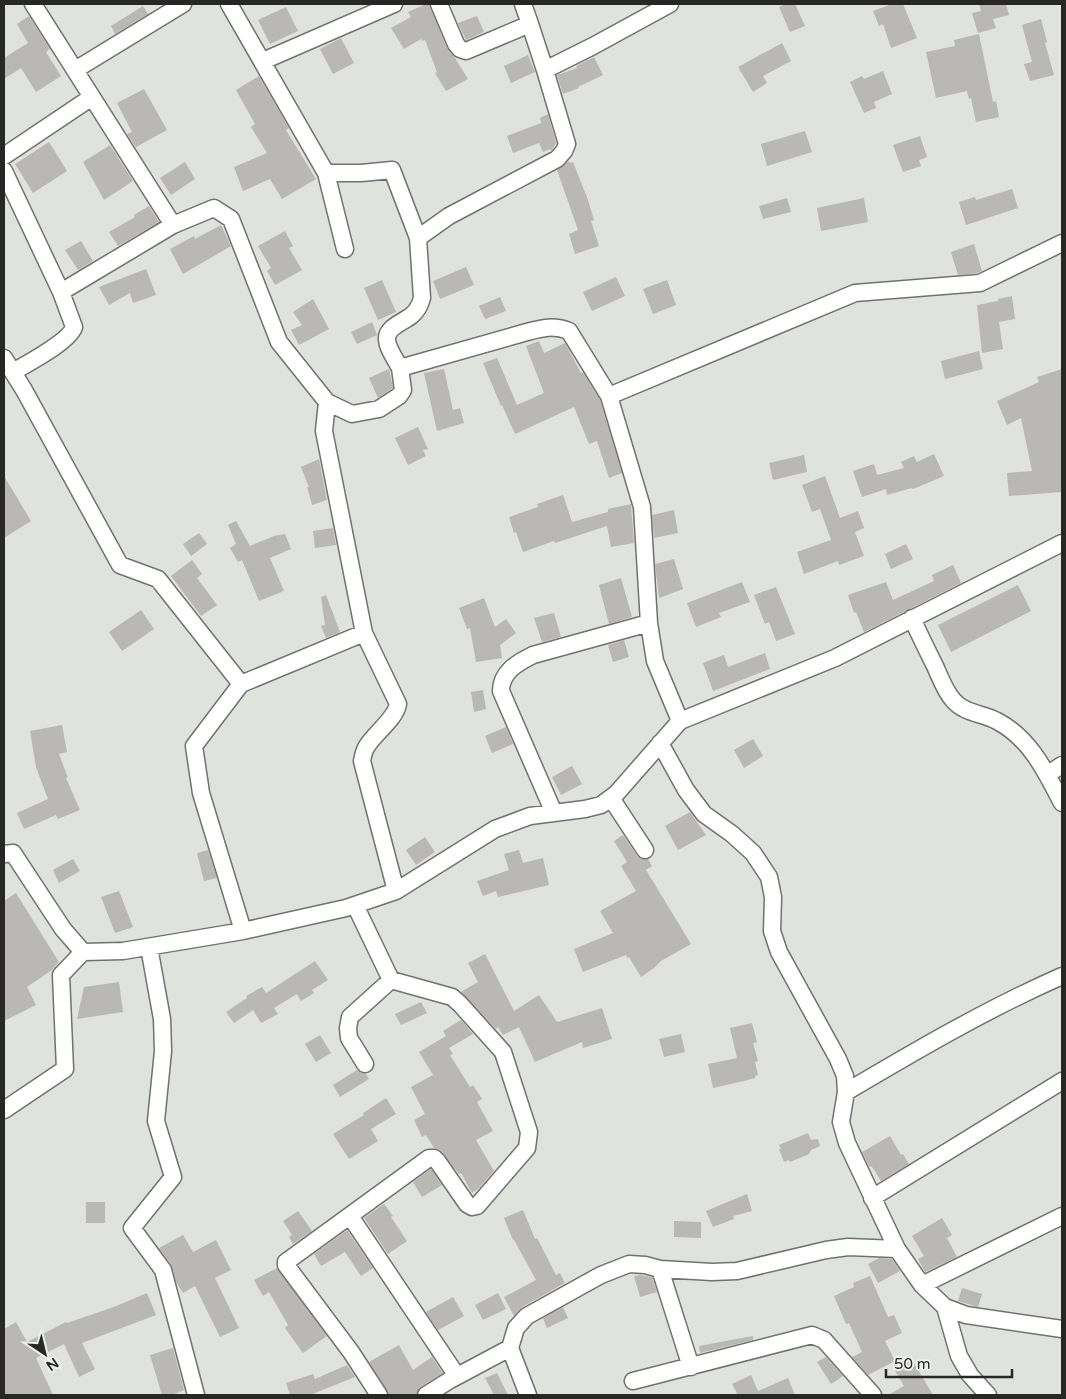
<svg xmlns="http://www.w3.org/2000/svg" width="1066" height="1399" viewBox="0 0 1066 1399" font-family="'Varela Round',sans-serif">
<rect width="100%" height="100%" fill="#dfe2dd"/>
<!-- building -->
<path fill="#b9b8b4" d="M426,4H429L447,48L455,58L468,79L446,91L435,73L437,72L425,40L422,41L421,39L404,49L391,28L411,17L408,12Z
M786,4H795L805,26L790,32L779,7Z
M892,4H903L917,38L891,48L883,24L879,26L873,11Z
M979,4H1006L1009,15L993,19L996,28L978,33L972,13L981,11Z
M143,6L148,14L115,34L111,26Z
M286,7L298,31L270,44L258,20Z
M29,16L50,49L46,52L61,76L36,92L21,68L4,79V58L28,43L17,24Z
M477,16L484,32L466,40L458,23Z
M1041,19L1047,42L1045,43L1054,75L1030,81L1024,64L1032,62L1022,25Z
M979,34L993,102L996,101L999,117L976,122L971,98L969,99L967,91L936,98L926,52L955,46L954,40Z
M341,38L354,63L333,74L320,49Z
M782,43L791,61L763,76L767,83L753,92L738,67Z
M528,55L535,72L511,83L504,66Z
M594,57L603,75L578,87L579,88L563,94L557,75L577,68L576,66Z
M883,71L892,94L874,102L876,108L864,113L850,82L862,76L864,79Z
M259,76L289,128L286,130L316,179L282,199L270,179L243,191L234,167L267,153L251,127L255,124L236,90Z
M144,89L167,130L136,147L127,134L132,132L117,103Z
M548,114L556,143L551,151L550,149L543,152L539,143L513,153L507,136L541,123L540,118Z
M805,131L812,152L767,166L761,144Z
M920,136L927,157L919,160L921,166L903,172L893,145Z
M49,142L67,171L33,193L15,164Z
M110,145L133,181L104,200L83,162Z
M569,161L570,163L573,162L588,200L594,220L591,221L599,246L575,254L569,234L578,230L557,170Z
M185,162L195,179L171,195L160,178Z
M1012,189L1018,208L966,225L959,202L975,197L976,200Z
M787,198L791,212L763,219L759,206Z
M864,198L868,222L821,231L817,208Z
M149,206L159,222L118,246L109,232L135,217L134,215Z
M221,225L231,246L183,274L170,249L194,236L195,239Z
M285,231L293,246L289,248L302,270L275,285L267,271L271,268L258,246Z
M81,241L93,261L78,270L65,250Z
M974,244L982,271L977,273L958,275L951,252Z
M466,267L474,285L440,299L433,281Z
M146,269L156,295L133,303L130,293L109,305L99,287Z
M616,277L625,296L592,311L583,292Z
M382,280L396,312L378,320L364,288Z
M667,280L676,305L653,314L643,289Z
M1012,296L1015,319L999,322L1003,349L982,353L977,305L998,301V299Z
M500,297L506,311L485,319L479,306Z
M313,299L329,329L299,345L291,330L302,325L293,312Z
M372,322L377,335L357,344L351,332Z
M539,341L544,353L565,343L581,373L583,372L600,400L622,473L609,478L597,441L589,444L574,407L515,434L502,405L501,406L483,363L497,358L517,405L544,393L526,346Z
M979,351L983,369L945,379L941,361Z
M389,369L393,388L378,398L369,378Z
M444,369L453,410L460,408L464,423L437,431L424,373Z
M1062,369V492L1009,496L1007,473L1032,471L1021,418L1007,425L997,401L1039,382L1037,377Z
M418,427L428,449L423,450L426,456L408,465L395,438Z
M934,454L944,476L913,489L912,488L887,495L886,489L862,497L853,471L874,464L877,475L904,468L901,462L914,456L917,462Z
M804,455L807,472L773,480L769,463Z
M319,459L327,500L312,505L307,487H309L301,467Z
M4,476L31,521L4,538Z
M825,476L840,518L858,511L864,528L855,532L864,556L839,565L838,561L804,574L797,552L831,540L820,509L812,512L802,485Z
M563,495L572,522L608,512V509L631,504L634,543L611,547L607,526L555,543L554,541L523,552L516,532L514,533L509,517L538,507L537,504Z
M674,510L678,533L654,538L652,515Z
M236,521L250,546L274,536L285,534L291,549L270,558L284,591L259,601L242,560L238,562L230,548L236,544L228,525Z
M333,528L336,545L315,548L313,531Z
M199,533L207,544L191,556L183,544Z
M906,544L913,559L891,569L885,554Z
M674,559L683,589L659,598L655,564Z
M192,560L202,574L197,578L217,605L201,616L171,576Z
M953,565L961,583L864,632L856,612L854,613L848,595L886,582L893,600L934,581L932,575Z
M621,578L632,617L609,624L599,585Z
M742,582L750,602L719,613L721,617L696,627L687,603Z
M1018,585L1031,611L951,652L938,625Z
M776,587L795,634L776,641L769,622L765,624L754,595Z
M326,595L340,632L326,638L321,626L325,625L321,597Z
M484,598L495,627L506,619L516,633L500,645L502,658L476,662L470,628L467,629L459,608Z
M141,610L154,629L122,651L109,632Z
M554,613L561,637L542,642L534,618Z
M624,640L629,657L613,662L608,645Z
M765,653L770,669L713,691L703,663L724,655L728,667Z
M483,690L486,709L474,712L471,692Z
M62,725L67,752L59,754L68,778H66L80,810L58,819L56,815L24,829L17,813L48,799L36,767L30,731Z
M506,727L513,744L492,753L485,736Z
M753,739L763,756L744,768L734,750Z
M572,766L582,784L561,795L552,777Z
M690,812L706,835L678,850L665,826Z
M623,835L637,856L641,859H648L652,866L646,870L691,944L661,961L654,968L641,977L629,957L627,958L626,955L583,972L574,949L613,933L600,911L636,891L621,866L627,862L614,841Z
M425,837L435,852L416,865L406,850Z
M208,850L217,878L204,881L197,853Z
M519,850L523,863L543,858L549,885L498,897L496,891L483,896L477,881L509,870L504,854Z
M73,859L80,871L59,883L53,870Z
M119,891L133,927L115,933L101,897Z
M16,893L59,962L52,970L27,987L36,1005L4,1021V901Z
M485,954L514,1011L539,995L557,1022L602,1008L612,1039L583,1048L582,1042L535,1062L519,1027L503,1035L498,1027L496,1029L461,992L478,982L468,963Z
M315,961L328,980L312,990L314,993L301,1001L297,994L274,1008L278,1014L261,1023L253,1010L234,1023L226,1012L247,998L246,996L262,987L266,993Z
M119,982L123,1012L77,1019L84,987Z
M421,1002L427,1013L401,1025L395,1014Z
M461,1020L473,1034L449,1048L453,1054L450,1055L470,1087L473,1085L482,1099L477,1102L493,1131L476,1140L494,1171L478,1189L472,1193L461,1173L459,1174L441,1151L434,1148L426,1135L422,1137L414,1120L425,1114L411,1087L433,1075L419,1052L446,1036L443,1031Z
M752,1023L757,1042L753,1043L758,1061L755,1062L758,1075L755,1076V1078L744,1081L713,1088L708,1064L737,1058L730,1028Z
M681,1034L685,1052L664,1057L659,1039Z
M320,1035L331,1053L316,1062L305,1044Z
M357,1070L361,1073L366,1074L369,1079L340,1097L333,1085Z
M386,1098L396,1114L371,1129L378,1141L349,1159L333,1134L364,1115L363,1113Z
M808,1133L811,1140L818,1139L820,1146L811,1150L809,1154L790,1162L789,1160L784,1162L779,1149H781L779,1145Z
M890,1136L901,1155L903,1154L909,1164L881,1181L872,1167L869,1166L862,1152Z
M431,1169L442,1185L422,1197L413,1182Z
M747,1194L752,1211L733,1216L734,1219L713,1227L706,1211Z
M86,1202H105V1223H86Z
M384,1204L393,1216L391,1217L407,1241L388,1254L364,1218Z
M523,1210L535,1239L537,1238L556,1275L560,1273L565,1283L522,1307L514,1316L504,1297L536,1280L514,1240H513L504,1218Z
M298,1211L312,1231L293,1244L289,1237L292,1235L283,1221Z
M942,1218L952,1235L947,1238L957,1257L925,1272L918,1259L924,1256L912,1236Z
M674,1221L701,1222V1238L674,1237Z
M347,1230L373,1268L361,1276L345,1252L321,1266L314,1254Z
M183,1235L193,1252L216,1240L231,1270L215,1278L239,1328L220,1337L195,1286L183,1293L176,1282L171,1264L159,1248Z
M879,1258L892,1259L900,1271L878,1283L868,1264Z
M277,1268L327,1336L303,1353L285,1328L288,1325L269,1292L263,1296L254,1280Z
M640,1275L652,1277L657,1292L640,1297L634,1276Z
M870,1276L888,1317L894,1315L902,1333L885,1341L895,1361L868,1375L852,1357L862,1352L849,1323L846,1324L834,1296L854,1287L853,1283Z
M962,1288L982,1294L978,1307L958,1301Z
M147,1293L156,1315L82,1343L95,1369L79,1377L64,1344L36,1358L53,1395H4V1329L16,1322L27,1342L66,1322L67,1323L114,1307Z
M498,1293L506,1309L483,1320L475,1305Z
M453,1297L464,1316L438,1330L426,1312Z
M563,1307L568,1318L547,1328L543,1318Z
M753,1336V1340L700,1353L699,1346Z
M399,1345L413,1370L432,1357L443,1373L420,1387L416,1395H389L387,1390L369,1362Z
M173,1348L184,1390L172,1395H162L150,1355Z
M826,1357L843,1376L831,1384L817,1362Z
M911,1358L933,1395H888L904,1386L894,1369Z
M347,1365L355,1377L310,1395H290L286,1383L313,1374L315,1379Z
M497,1373L508,1395H494L485,1378Z
M751,1375L758,1391L788,1378L795,1395H738L732,1384Z"/>
<g fill="none" stroke-linecap="round" stroke-linejoin="round">
<defs>
<path id="minor" d="M33,4L173,225L214,208L231,219L279,342L327,402L352,414L379,409L399,396L403,390L400,368
M229,4L326,173H361L392,170L418,238L422,298C420,305 417,311 412,315C404,322 386,327 387,339C387,348 396,360 400,368L527,332C542,328 554,325 569,331L609,396L855,293L980,283L1062,243
M523,4L530,24
M263,61L394,4
M75,70L183,4
M545,70L593,46L670,4
M4,156L92,97
M4,171L61,292L173,225
M326,173L345,249
M418,238L449,216L557,159L564,151L567,144L545,70L530,24L466,51L460,49L456,44L439,4
M4,358L24,390L120,565L158,579L241,684
M13,372C28,363 69,342 74,327L61,292
M609,396L642,507L649,623L655,661L680,721
M327,402L324,431L364,633
M912,618C919,634 927,650 935,666C940,677 945,691 953,700C965,714 982,713 997,721C1030,738 1046,772 1062,803
M660,743L686,790L704,814L732,834L753,853L769,877L773,897L772,931L779,952L838,1059L845,1076L846,1092L841,1122L847,1143L897,1249L922,1285L945,1307L966,1315L1062,1329
M1048,774L1062,765
M611,798L645,850
M554,813L501,691C501,672 517,663 533,655L649,623
M4,854L13,853L63,929L83,952L123,951L243,931L346,908L396,891L495,829L530,816L585,809L601,805L616,794L680,721L835,658L1062,543
M355,905L391,980L452,997L460,1004L503,1052L529,1132L527,1148L477,1206L472,1207L467,1204L438,1162L434,1158H429L286,1262V1265L351,1352L379,1395
M243,931L201,793L194,746L241,684L364,633L398,704C396,718 375,733 367,746C364,750 363,756 362,761L396,891
M149,947L162,1019L163,1051L156,1121L173,1177L132,1228L163,1270L196,1395
M365,1064L349,1038L348,1028L350,1017L391,980
M846,1092C917,1050 987,1009 1062,976
M4,1110L65,1069L61,975L83,952
M872,1198L1062,1081
M350,1216L457,1376
M660,1269L691,1367
M922,1285L1062,1216
M945,1307L959,1356L970,1375L988,1395
M510,1348L528,1395
M633,1381L812,1335L824,1340L873,1395
M426,1395L450,1380L510,1348L516,1328L527,1316L601,1275L629,1264L645,1265L660,1269L712,1272L737,1271L826,1250L848,1247L897,1249"/>
</defs>
<!-- minor casing -->
<use href="#minor" stroke="#70726f" stroke-width="19"/>
<!-- minor -->
<use href="#minor" stroke="#fff" stroke-width="16"/>
</g>
<!-- border -->
<rect width="1066" height="1399" fill="none" stroke="#272826" stroke-width="10"/>
<!-- north arrow -->
<g transform="translate(45 1354) rotate(145)" stroke="#edefea" stroke-width="4" paint-order="stroke">
<path d="M0-4L9 19L0 12L-9 19Z" fill="#272826"/>
<text y="-8" font-size="14" font-weight="bold" text-anchor="middle" fill="#272826">N</text>
</g>
<!-- scale -->
<path d="M886 1369v8h126v-8" fill="none" stroke="#272826" stroke-width="2.5"/>
<text x="894" y="1369" font-size="15" fill="#272826" stroke="#edefea" stroke-width="4" paint-order="stroke">50 m</text>
</svg>
